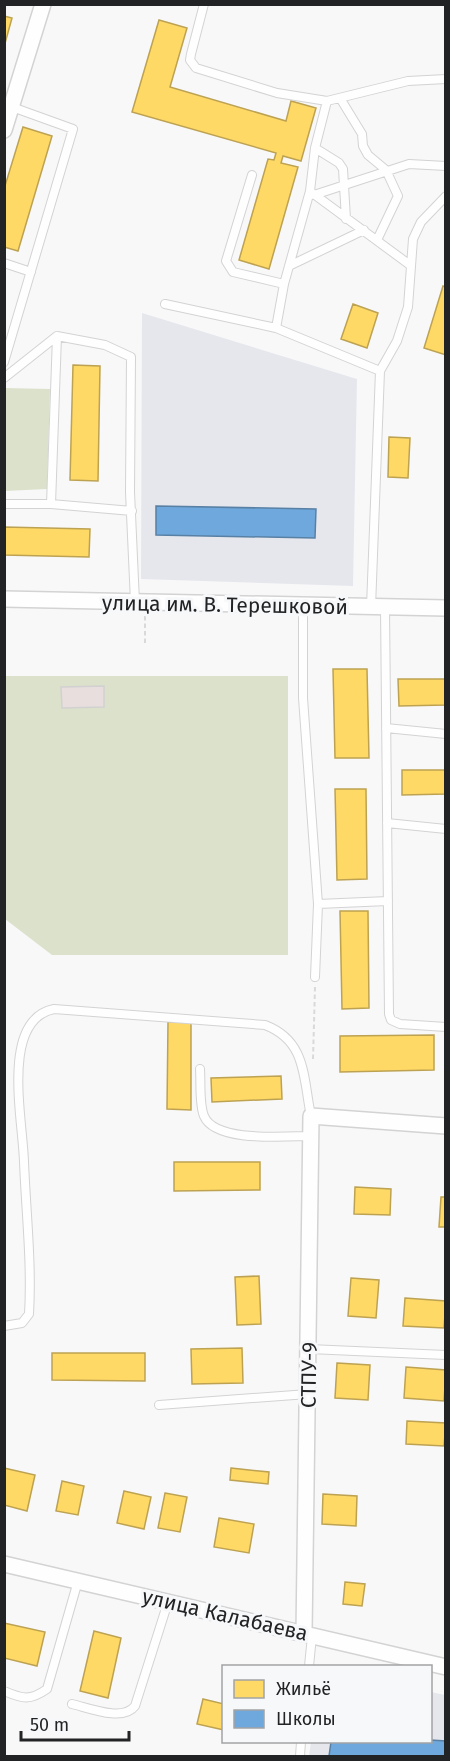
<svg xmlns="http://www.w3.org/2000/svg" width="450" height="1761" viewBox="0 0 450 1761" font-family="'Fira Sans',sans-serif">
<rect width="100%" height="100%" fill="#f8f8f9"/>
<!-- built -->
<path fill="#e6e7ed" d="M142,313L357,379L353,586L141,579Z
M431,1692L445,1695V1756H309L311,1742H430Z"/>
<!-- green -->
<path fill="#dbe1ca" d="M4,388L50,389L47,489L5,491Z
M4,676H288V955H52L5,919Z"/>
<!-- homes -->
<path fill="#ffd966" stroke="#bda252" stroke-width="1.5" d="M4,16L12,18L4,47Z
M159,20L187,28L170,87L286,121L291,101L316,108L301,161L283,156L281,163L298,167L269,269L239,260L268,159L274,160L276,153L132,112Z
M23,127L52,136L18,251L4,247V189Z
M443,286L446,287V355L424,348Z
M353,304L378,313L367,348L341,339Z
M73,365L100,366L98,481L70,480Z
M389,437L410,438L408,478L388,477Z
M4,527L90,529L89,557L4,555Z
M333,669H367L369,758H335Z
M398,679H446V705L399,706Z
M402,770H446V794L402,795Z
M335,789H366L367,879L337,880Z
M340,911H368L369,1008L342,1009Z
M168,1022H191V1110L167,1109Z
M434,1035V1070L340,1072V1036Z
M281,1076L282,1099L212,1102L211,1078Z
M174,1162H260V1190L174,1191Z
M355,1187L391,1189L390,1215L354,1214Z
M441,1197H446V1227H439Z
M259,1276L261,1324L237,1325L235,1277Z
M351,1278L379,1280L376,1318L348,1316Z
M405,1298L446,1301L444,1328L403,1326Z
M242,1348L243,1383L192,1384L191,1349Z
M52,1353H145V1381L52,1380Z
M337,1363L370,1365L368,1400L335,1398Z
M406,1367L446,1370L444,1401L404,1398Z
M407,1421L446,1423L444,1446L406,1444Z
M4,1468L35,1475L27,1511L4,1505Z
M231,1468L269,1472L268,1484L230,1480Z
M62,1481L84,1486L78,1515L56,1511Z
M124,1491L151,1497L144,1529L117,1523Z
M165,1493L187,1497L180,1532L158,1528Z
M323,1494L357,1496L356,1526L322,1524Z
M219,1518L254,1524L249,1553L214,1547Z
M345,1582L365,1584L362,1606L343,1604Z
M4,1623L45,1632L37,1666L4,1658Z
M94,1631L121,1638L108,1698L80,1691Z
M203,1699L224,1704V1730L197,1724Z"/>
<!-- schools -->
<path fill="#6fa8dc" stroke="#5880a5" stroke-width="1.5" d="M156,506L316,509L315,538L156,535Z
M430,1740L446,1741V1756H329L331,1742Z"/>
<!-- building -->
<path fill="#e7dedd" stroke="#d2d1d1" stroke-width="1.5" d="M104,686V707L62,708L61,687Z"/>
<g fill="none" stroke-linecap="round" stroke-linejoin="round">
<defs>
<path id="lane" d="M204,4L191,54L190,60L196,68L277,93L327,101L315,148L310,191L284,284L276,328L380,371
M340,98L362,134L363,146L368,155L386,170L398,196L377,240
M327,101L408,81L446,79
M315,148L339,163L343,169L346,219
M252,175L226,261L233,272L284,284
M311,192L410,265
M314,195L409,164L446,166
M4,263L31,272
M289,266L364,230
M165,304L276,328
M4,362L73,129L12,107
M4,378L57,336
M4,504H51L57,336L105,345L131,357L130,492L135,602
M51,504L132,511
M303,606V698L318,904L388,901
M371,607L380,371L397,341L408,307L413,239L421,222L446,196
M385,607L389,1014L391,1020L400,1024L446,1027
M386,728L446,734
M387,823L446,829
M315,977L318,904
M200,1069C201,1083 199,1104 204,1116C215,1143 286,1136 311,1136
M4,1326L22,1323L29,1314C32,1264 26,1212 24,1162C23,1120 0,1020 54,1009L265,1025C307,1041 303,1078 311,1116
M309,1349L446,1355
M159,1405L308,1394
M309,1666L312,1636
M4,1691C23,1699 30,1701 47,1689L78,1581
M72,1704C89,1708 123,1722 135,1706L168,1602
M300,1756L301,1742"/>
<path id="street" d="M4,130L43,4
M4,599L446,608
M4,1564L446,1667
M304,1634L311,1116L446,1126"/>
</defs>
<!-- lane casing -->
<use href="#lane" stroke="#d3d3d4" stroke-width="10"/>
<!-- street casing -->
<use href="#street" stroke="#d3d3d4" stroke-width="18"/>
<!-- path -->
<path stroke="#d9d9da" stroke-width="2" stroke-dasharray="4.5 3" stroke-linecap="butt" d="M145,616V645
M313,1059L315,987"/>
<!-- lane -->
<use href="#lane" stroke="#fefefe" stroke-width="8"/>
<!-- street -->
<use href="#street" stroke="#fefefe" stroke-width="15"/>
</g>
<g text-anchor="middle" stroke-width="6" stroke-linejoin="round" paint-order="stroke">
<!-- street labels -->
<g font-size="21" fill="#222324" stroke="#f7f8fa">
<text transform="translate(225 605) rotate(1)" y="7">улица им. В. Терешковой</text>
<text transform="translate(309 1375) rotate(-89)" y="7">СТПУ-9</text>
<text transform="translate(225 1615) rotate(13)" y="7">улица Калабаева</text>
</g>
</g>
<!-- border -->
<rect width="450" height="1761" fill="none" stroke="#222324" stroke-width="12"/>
<!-- legend -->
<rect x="222" y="1665" width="210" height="78" fill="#f7f8fa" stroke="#a2a3a4" stroke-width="1.5"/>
<rect x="234" y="1680" width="30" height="18" fill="#ffd966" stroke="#a2a3a4" stroke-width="1.5"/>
<text x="276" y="1695" font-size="18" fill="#222324">Жильё</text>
<rect x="234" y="1710" width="30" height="18" fill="#6fa8dc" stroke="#a2a3a4" stroke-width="1.5"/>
<text x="276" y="1725" font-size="18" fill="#222324">Школы</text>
<!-- scale -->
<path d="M21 1731v9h108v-9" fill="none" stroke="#222324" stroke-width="3"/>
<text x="30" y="1731" font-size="18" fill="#222324" stroke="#f7f8fa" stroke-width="4.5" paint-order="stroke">50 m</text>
</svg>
